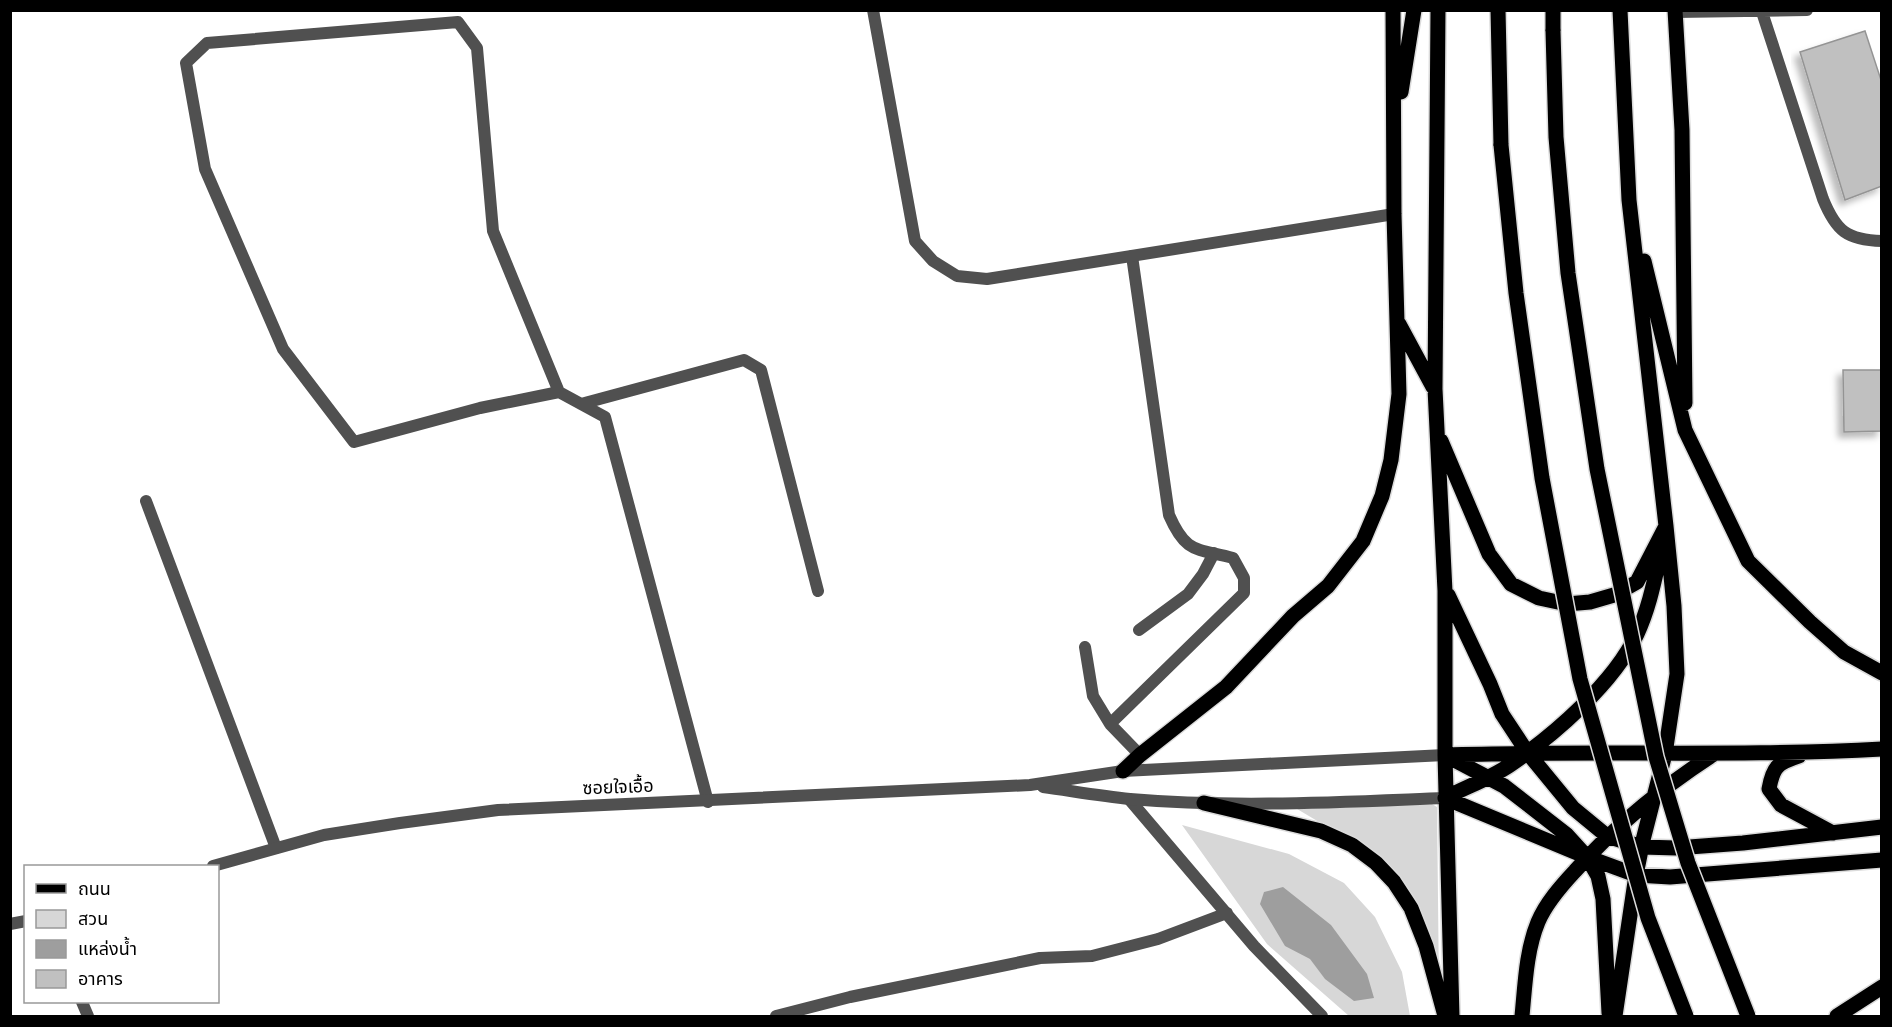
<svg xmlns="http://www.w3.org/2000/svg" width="1892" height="1027" viewBox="0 0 1892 1027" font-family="'PT Sans Narrow','Noto Sans Thai',sans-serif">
<defs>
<filter id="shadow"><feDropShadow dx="-5.5" dy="5.5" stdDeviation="3" flood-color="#0004"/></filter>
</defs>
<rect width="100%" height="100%" fill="#fff"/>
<!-- green -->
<path fill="#d7d7d7" d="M1422,798L1437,807L1439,991L1402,889L1351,841L1287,803Z
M1182,825L1289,854L1344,883L1375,917L1402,972L1410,1016H1349L1267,944Z"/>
<!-- water -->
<path fill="#9e9e9e" d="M1283,887L1331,925L1367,974L1374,998L1354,1001L1325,979L1310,959L1285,946L1260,904L1264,892Z"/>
<!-- building -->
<path fill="#c0c0c0" stroke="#949494" stroke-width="1.5" filter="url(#shadow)" d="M1865,31L1882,83V186L1845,200L1800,52Z
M1843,370H1882V431L1844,432Z"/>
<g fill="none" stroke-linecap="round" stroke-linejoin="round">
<defs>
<path id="primary" d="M1438,10L1435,389L1445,591V755L1452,1016
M1498,10L1501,145
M1553,10V31
M1675,10L1682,130L1685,403
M1401,92L1414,10
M1644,261L1685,430L1748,561L1810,622L1844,652L1882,673
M1399,324L1433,387
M1441,441L1489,554L1511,584L1539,598L1567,604L1590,602L1614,595L1637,582L1666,526
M1448,595L1490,684L1502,714L1527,752L1573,808L1607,836L1642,847L1676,848L1743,843L1882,827
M1445,755C1590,750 1736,757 1882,749
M1447,756L1504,786L1567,835L1587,857L1598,876L1603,899L1609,1013
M1799,756C1778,763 1773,766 1769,789L1781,805L1833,833
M1123,771L1140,755L1226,687L1293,616L1328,586L1363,541L1382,496L1391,460L1399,394L1394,214L1393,10
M1445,798L1587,857L1636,875L1670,877L1882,860
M1445,798C1466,787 1491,778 1510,765C1554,735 1614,683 1637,634C1650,606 1655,577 1662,547
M1204,803L1321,831L1352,845L1376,863L1394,882L1411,908L1426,946L1445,1016
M1522,1016C1525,986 1526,951 1538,922C1546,903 1561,886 1575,871C1616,825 1663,787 1714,754
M1615,1016L1636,875L1643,840L1665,754L1677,674L1674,606L1666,526L1629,200L1620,10
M1837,1016L1882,987"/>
</defs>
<!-- primary casing -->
<use href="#primary" stroke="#dbdbdb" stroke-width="18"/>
<!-- lane -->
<path stroke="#505050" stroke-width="12" d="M1132,256L1169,515C1186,554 1196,548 1233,558L1244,578V593L1110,724L1140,755
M559,392L493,231L477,48L458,22L207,43L186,63L205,169L283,349L354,442L480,408L559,392L605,417L708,802
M581,404L744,360L761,370L818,591
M146,501L276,848
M1139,630L1188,594L1203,574L1214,553
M1085,647L1093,696L1110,724
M1129,799L1254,946L1322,1016
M82,1002L88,1016
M776,1016L850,997L1040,958L1092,956L1158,939L1227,913"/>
<!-- street -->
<path stroke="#505050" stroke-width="12" d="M873,10L915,241L933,261L957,276L987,279L1394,214
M1675,12L1807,10
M1762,12L1823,199C1836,231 1847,240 1882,241
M1043,787C1072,791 1101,796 1130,799C1234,808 1340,802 1445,798
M213,866L324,835L400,823L498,810L1030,785L1123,771L1445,755
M10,924L26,921"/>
<!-- primary -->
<use href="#primary" stroke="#000" stroke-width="15"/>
<defs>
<path id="primary-bridge" d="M1553,31L1556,137L1568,273L1597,469L1656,757L1688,863L1748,1016
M1501,145L1516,293L1542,478L1580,679L1648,918L1686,1016"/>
</defs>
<!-- primary-bridge casing -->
<use href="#primary-bridge" stroke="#dbdbdb" stroke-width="18" stroke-linecap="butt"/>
<!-- primary-bridge -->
<use href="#primary-bridge" stroke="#000" stroke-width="15"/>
</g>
<g text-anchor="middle" stroke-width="4.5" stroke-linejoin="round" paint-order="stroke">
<!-- street labels -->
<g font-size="18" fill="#000" stroke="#fff">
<text transform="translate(618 787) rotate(-2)" y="6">ซอยใจเอื้อ</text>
</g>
</g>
<!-- border -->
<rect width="1892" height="1027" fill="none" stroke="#000000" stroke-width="24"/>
<!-- legend -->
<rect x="24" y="865" width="195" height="138" fill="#ffffff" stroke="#999999" stroke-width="1.5"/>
<rect x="36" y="884" width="30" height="9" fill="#000000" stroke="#999999" stroke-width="1.5"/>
<text x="78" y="895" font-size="18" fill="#000000">ถนน</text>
<rect x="36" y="910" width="30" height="18" fill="#d7d7d7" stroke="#999999" stroke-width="1.5"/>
<text x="78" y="925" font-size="18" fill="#000000">สวน</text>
<rect x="36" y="940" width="30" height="18" fill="#9e9e9e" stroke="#999999" stroke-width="1.5"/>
<text x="78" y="955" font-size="18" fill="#000000">แหล่งน้ำ</text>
<rect x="36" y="970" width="30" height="18" fill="#c0c0c0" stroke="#999999" stroke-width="1.5"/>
<text x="78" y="985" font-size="18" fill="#000000">อาคาร</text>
</svg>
